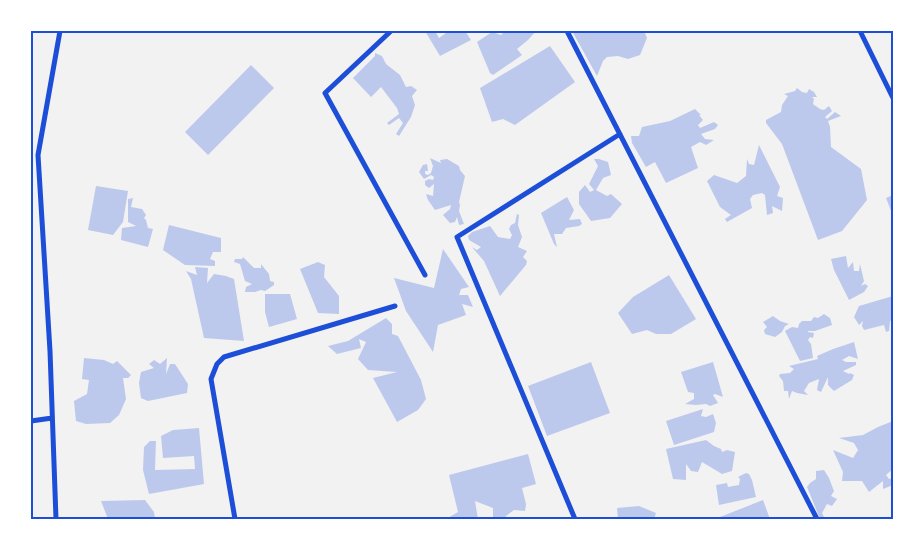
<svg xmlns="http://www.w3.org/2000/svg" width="924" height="550" viewBox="0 0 924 550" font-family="Rubik,sans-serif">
<rect width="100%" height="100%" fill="#f2f2f2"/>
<!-- building -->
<path fill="#bdc9ec" d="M425,31H435L439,38L449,31H465L471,40L440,56Z
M505,31H536L528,40L517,49L522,55L493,75L490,73L477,42L492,32L501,35Z
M572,31H644L647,38L640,55L628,59L618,56L607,57L603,61L597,76Z
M550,46L575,82L515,125L503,119L492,122L480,88Z
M375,53L382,56L386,64L400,75L406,87L411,86L417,90L412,96L415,105L411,117L399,136L396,134L403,123L399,118L389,125L387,123L399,114L397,108L381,87L371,97L353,78L375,56Z
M251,65L274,88L208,155L185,132Z
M797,88L802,92L807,93L809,89L814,92L817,97H812L814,99L813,104L820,109L824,110L829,106L832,111L825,117L827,119L835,112L841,116L828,121L830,127L831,147L861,169L867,200L842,231L818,240L782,144L766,123V120L781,112L782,105L788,96L784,94L795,91Z
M695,109L701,115H699L703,120L698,125L700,128L714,122L718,125L715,129L701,134L705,139L714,140L706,145L700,142L691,147L698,168L666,183L655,162L646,167L632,143L631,136H639L642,127L670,121Z
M759,145L780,187L777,196L783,198L782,211L772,206L773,213L767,215L765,195L762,193L753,195L750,199L752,208L727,222L725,219L731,215L720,207L707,181L714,175L737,183L746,176L747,159L749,164L754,165Z
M430,158L441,163L440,160L447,159L459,166L460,170L465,176L459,202L460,205L459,211L464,224L459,225L457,217L455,222L450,223L443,215L450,209L451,205L435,210L428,200L426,194L433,196L434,184L429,188L425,185V181L429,179L433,180L434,177L431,175L424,179L419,172L423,165L427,164L428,171H425V174L428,175L431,173L433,166Z
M594,159H599L608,162L611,175L603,178L596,190L607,196L611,194L622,204L610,218L591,221L579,204V192L585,185L590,192L594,190L589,184L598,166Z
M96,186L128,191L123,222L113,235L88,230Z
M893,195V216L886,198Z
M567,197L574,210L569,220L580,219L582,224L579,226L566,228L562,234H554L557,247L554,244L541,213Z
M133,198L131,207L142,209L146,215L144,218L146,220L148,228L153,229L148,247L121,240L122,228L136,226L128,222V199Z
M517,214L519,215L518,225L522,237L518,247L527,251L523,257L527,261L526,265L500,296L484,261L472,247L477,250L481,247L469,240L468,236L472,232L490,226L498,237L510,239L512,235L509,229L511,225L515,223Z
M169,225L221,238V252H213L210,259L215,261V266L185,265L163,250Z
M443,249L469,287L461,289L459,295H468L473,307L462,304L466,315L438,325L433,352L406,311L394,278L434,288Z
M846,256L848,268L853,262L854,271H859L860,264L864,281L861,286L865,284L868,286L864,292L849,300L834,270L831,259Z
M243,257L254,268H261V264L269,274L270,281L274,282V285L265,291L261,290L255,292H245L246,287L252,284L245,281L240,264L234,262L235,259H242Z
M318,262L325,265L324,277L339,296V314L318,313L300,269Z
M195,267L208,268L207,283L214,274L226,276L234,279L244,341L204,338L191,279L186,271L197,275Z
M669,275L696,319L671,334H656L647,330L632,334L618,313L633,297Z
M265,294H290L297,319L269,327L265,312Z
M893,296V320L890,321L889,331L886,332L884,325L864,330L862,326L863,321L859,325L854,317L859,306Z
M824,314L830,318L832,325L815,331H808V332L814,333L813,338L810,337L808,340L811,344L813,358L800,361L785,331L792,327L798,328L799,324L802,321H811L814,317L818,318Z
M773,316L780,321L789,324L785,326L782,332L775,337L765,334L764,330L767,327L763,322Z
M386,318L392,324V334L398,336L421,380L426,399L418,410L397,422L373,378L397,372L368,370L358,359L366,342L359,339L361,348L337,354L328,346L348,341Z
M854,342L858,359L849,356L842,360L846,362H856V365L843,371L849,374L850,373L854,375L852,380L834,391L828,385V377L821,392L817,390L819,379L809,383L804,391L808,395L797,393L792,391L789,399L788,391H784L783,381L779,376L780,374L790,373L794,369L789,366L818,359L817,356L833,349Z
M84,358L104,360L113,364L117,361L131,375L128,378H123L126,399L119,415L110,423L86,424L76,421L74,401L87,394L89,380L82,379Z
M167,358L166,374L170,364H175L188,384L187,393L148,401L141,398L139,383L141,372L154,368L149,364L154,360L160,364Z
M591,362L610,413L547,436L528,386Z
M713,362L723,397L715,394L713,395L718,403L710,406L706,404L696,405L685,404L694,399V393L688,392L681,372Z
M703,409L701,416L706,417L713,414L716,423L714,432L674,445L666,421Z
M893,421V469L886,475L889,479L893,478V485L883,489V481L869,492L862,481H842L843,472L833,450L853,458L858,450L854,443L839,438L863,435L878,427Z
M199,428L204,484L149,494L143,470L144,447L150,441H156L155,470L195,469L194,456L163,458L161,436L173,430Z
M706,440L714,446L721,449L722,452L727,450L735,452L732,471L722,474L702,462L698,472L691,471L686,464V480L673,479L666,449Z
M528,454L536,484L522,488L526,504L525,511L514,510L506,516L505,519H493V508L475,501L478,519H446L458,512L449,475Z
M824,470L829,478L834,491L831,496L837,499L832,506L827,504L822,513L825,519H820L807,487L810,483L816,479V471Z
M746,473L749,474L752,480L756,497L719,505L716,485L727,483L728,487L739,485L740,479L738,477Z
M145,500L154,512L155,519H108L101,501Z
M763,500L770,519H715Z
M639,506L656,513L654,519H618L617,508Z"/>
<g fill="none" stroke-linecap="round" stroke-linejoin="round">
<!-- minor -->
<path stroke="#1d4ed8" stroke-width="5" d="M391,31L325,93L425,275
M567,31L817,519
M860,31L893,98
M31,421L52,418
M56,519L50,351L38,155L60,31
M235,519L211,379L217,364L224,357L395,306
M575,519L457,237L620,134"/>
</g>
<!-- border -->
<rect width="924" height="550" fill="none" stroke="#ffffff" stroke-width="65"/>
<rect x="32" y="32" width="860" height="486" fill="none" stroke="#1d4ed8" stroke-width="2"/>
</svg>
